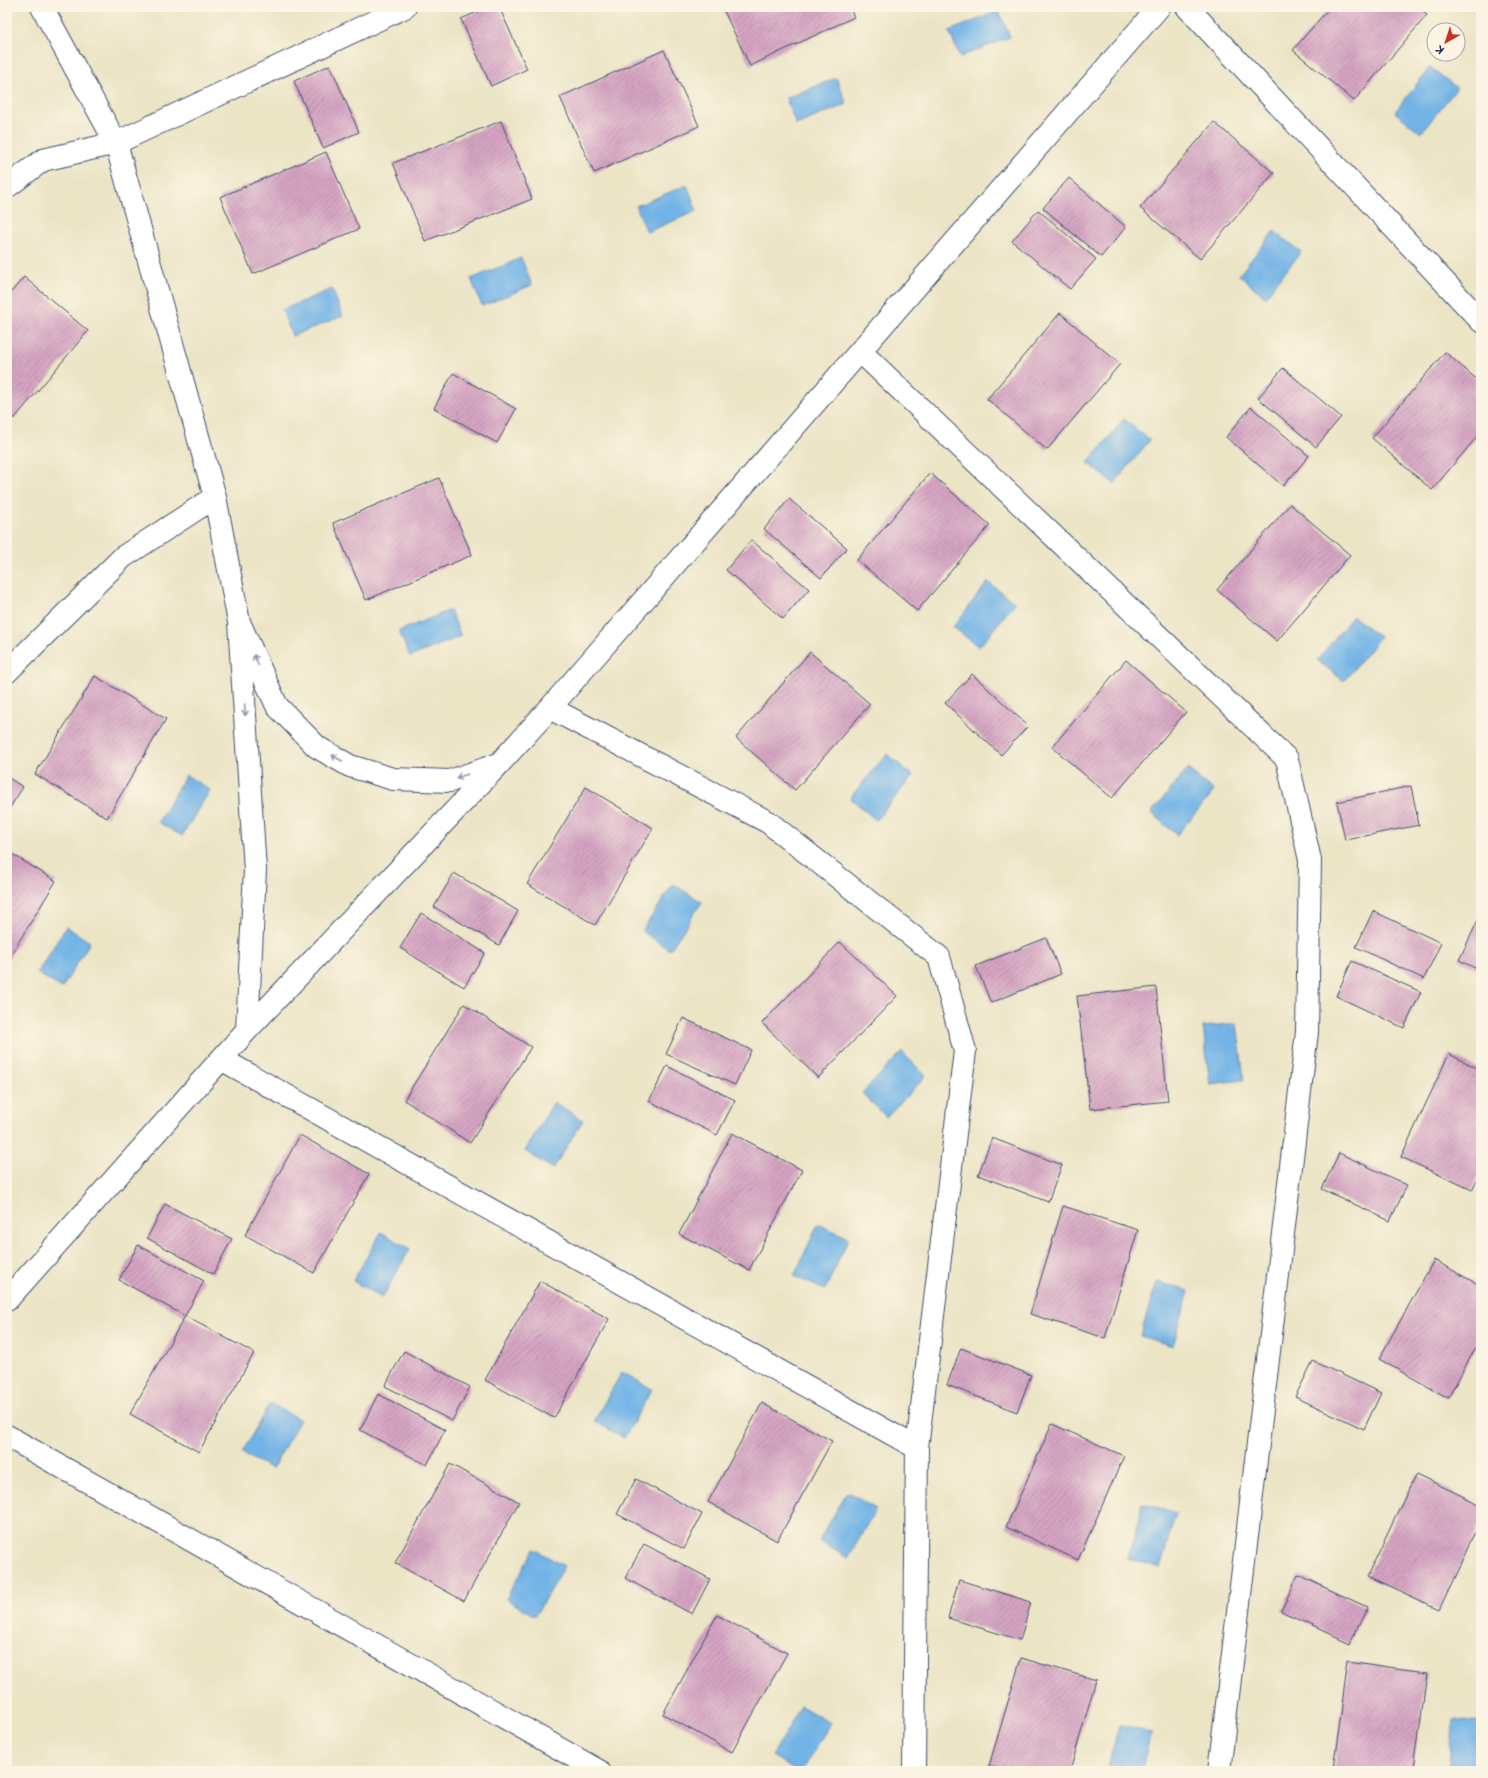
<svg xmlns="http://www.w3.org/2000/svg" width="1488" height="1778" viewBox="0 0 1488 1778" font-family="Mali,sans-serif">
<defs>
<pattern id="building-hatch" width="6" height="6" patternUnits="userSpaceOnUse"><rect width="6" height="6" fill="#d5a4c2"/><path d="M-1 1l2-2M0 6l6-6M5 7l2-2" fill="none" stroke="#ac86a1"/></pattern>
</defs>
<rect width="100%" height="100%" fill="#fcf5e5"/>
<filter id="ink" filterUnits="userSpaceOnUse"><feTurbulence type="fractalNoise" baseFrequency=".025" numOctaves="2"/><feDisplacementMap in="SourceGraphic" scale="8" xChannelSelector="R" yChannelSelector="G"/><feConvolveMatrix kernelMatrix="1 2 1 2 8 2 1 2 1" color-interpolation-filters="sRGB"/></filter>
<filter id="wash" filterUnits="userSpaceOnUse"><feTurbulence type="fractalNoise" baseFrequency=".012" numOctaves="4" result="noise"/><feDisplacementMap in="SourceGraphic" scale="16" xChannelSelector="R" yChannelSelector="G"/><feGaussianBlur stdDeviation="0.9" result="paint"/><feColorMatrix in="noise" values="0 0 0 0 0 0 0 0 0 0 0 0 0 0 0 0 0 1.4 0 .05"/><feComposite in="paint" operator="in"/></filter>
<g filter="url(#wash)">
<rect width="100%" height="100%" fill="#ebe4c5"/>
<!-- water -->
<path fill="#71b3e6" stroke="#4671a2" d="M999,11L1010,37L960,57L949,31Z
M1430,67L1457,88L1421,133L1395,112Z
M836,78L847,104L796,125L786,98Z
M687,185L697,211L647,232L636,206Z
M1274,231L1301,252L1265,297L1239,275Z
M521,258L532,285L482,306L471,279Z
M332,289L343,316L292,336L282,310Z
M1124,419L1150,440L1114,484L1088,463Z
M988,582L1015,603L979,647L953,627Z
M450,610L461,636L410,657L399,631Z
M1353,616L1380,637L1344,681L1317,660Z
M887,754L913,776L876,820L850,798Z
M1188,769L1214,791L1177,835L1151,813Z
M186,775L210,790L182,836L158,822Z
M673,884L702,902L670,950L642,931Z
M66,927L90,942L62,988L37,973Z
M1237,1023L1244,1080L1210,1084L1203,1027Z
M902,1052L926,1076L886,1117L862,1093Z
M554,1102L583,1120L553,1169L525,1151Z
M818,1224L849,1238L825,1290L794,1276Z
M381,1232L410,1249L382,1298L353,1281Z
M1157,1282L1189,1291L1173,1346L1140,1336Z
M622,1372L652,1389L624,1438L594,1421Z
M270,1403L300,1420L272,1469L242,1453Z
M847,1492L876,1509L848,1558L819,1541Z
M1143,1503L1176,1513L1160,1568L1128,1558Z
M534,1549L564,1566L535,1616L506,1599Z
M801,1706L830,1723L803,1771H798L772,1756Z
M1454,1720L1481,1723V1771H1448Z
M1119,1725L1152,1733L1142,1771H1108Z"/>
<g id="blocks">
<!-- building -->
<path fill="url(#building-hatch)" d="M489,7H499L527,69L491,86L461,19Z
M722,7H849L854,17L750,66Z
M1330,7H1418L1427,15L1354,101L1293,50Z
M664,50L699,126L594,173L560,97Z
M330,65L359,132L323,148L294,81Z
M501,121L532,199L425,241L393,163Z
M1214,122L1274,173L1200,259L1140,208Z
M326,152L359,229L253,274L220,197Z
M1069,178L1126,227L1101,257L1043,208Z
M1038,210L1096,259L1070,289L1012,241Z
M24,277L88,331L14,419L7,413V297Z
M1060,313L1120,364L1047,450L987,399Z
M1445,352L1481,383V432L1432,490L1372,438Z
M1283,368L1341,417L1316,447L1258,398Z
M453,373L516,409L497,443L434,408Z
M1251,407L1309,456L1283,486L1226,437Z
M930,473L990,525L917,611L857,560Z
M439,478L472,555L366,600L333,523Z
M789,499L847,548L821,578L764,529Z
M1290,504L1350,555L1277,641L1217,590Z
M751,540L809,589L783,619L726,570Z
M810,652L870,704L795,790L736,738Z
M1126,660L1186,712L1112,798L1052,747Z
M972,674L1028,726L1001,755L945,703Z
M95,676L166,719L107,818L35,774Z
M7,777L23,787L7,812Z
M1411,786L1419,825L1345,840L1337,802Z
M586,787L653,828L595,925L527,884Z
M7,851L56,881L7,961Z
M454,873L518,911L499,945L434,907Z
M1373,911L1441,943L1424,979L1356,947Z
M421,913L485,953L464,987L400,948Z
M1481,914V971L1459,960Z
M1046,938L1061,974L991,1003L976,966Z
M840,942L897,996L818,1078L762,1023Z
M1352,961L1421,992L1404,1028L1336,996Z
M1156,987L1168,1101L1090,1109L1077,996Z
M464,1004L531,1047L470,1143L404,1100Z
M683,1018L751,1050L735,1085L666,1054Z
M1449,1054L1481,1070V1171L1472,1190L1401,1157Z
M667,1066L735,1100L717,1135L649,1101Z
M732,1133L802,1170L749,1270L679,1234Z
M300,1135L369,1174L314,1273L245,1235Z
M992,1138L1062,1165L1048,1202L978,1175Z
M1339,1153L1407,1185L1390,1221L1322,1189Z
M165,1204L232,1239L213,1274L147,1238Z
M1063,1206L1138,1230L1105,1338L1030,1314Z
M138,1245L204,1281L185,1316L119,1280Z
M1434,1260L1481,1286V1338L1448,1398L1379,1359Z
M540,1281L609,1319L554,1418L485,1380Z
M185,1316L254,1353L199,1452L130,1414Z
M961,1348L1031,1375L1017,1412L947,1385Z
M404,1351L470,1387L452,1421L385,1386Z
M1313,1361L1381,1393L1364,1429L1295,1397Z
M378,1394L445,1430L427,1465L360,1430Z
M762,1403L832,1441L777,1541L708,1502Z
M1052,1424L1124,1456L1078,1560L1006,1527Z
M450,1464L519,1502L464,1601L395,1563Z
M1416,1474L1481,1505V1521L1439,1610L1367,1577Z
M636,1479L702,1514L684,1549L617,1514Z
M644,1544L710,1579L692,1614L625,1578Z
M1298,1575L1367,1607L1350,1643L1281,1611Z
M959,1580L1031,1602L1020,1640L948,1618Z
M717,1615L787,1653L732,1752L663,1714Z
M1021,1658L1096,1680L1070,1771H1005L989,1766Z
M1348,1661L1426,1672L1413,1771H1333Z"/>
</g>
</g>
<g filter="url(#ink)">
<use href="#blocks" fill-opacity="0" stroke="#3a4a6d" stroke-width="1"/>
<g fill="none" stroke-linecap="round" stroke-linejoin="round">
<defs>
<path id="minor" d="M42,7L116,143L215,497L239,622
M1187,7L1481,321
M7,187L43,160L116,143L405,7
M860,351L1287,759L1310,860L1307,1032L1219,1771
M7,672L123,557L215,497
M550,708L768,822L939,957L965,1051L917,1448L914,1771
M247,1030L255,870L239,622L277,706L317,747L350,766L393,779L450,781L496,765
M221,1059L917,1448
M7,1300L247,1030L499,764L550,708L1159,7
M7,1436L599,1771"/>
</defs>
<!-- minor casing -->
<use href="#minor" stroke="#3a4a6d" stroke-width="24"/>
<!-- minor -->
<use href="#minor" stroke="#fff" stroke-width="22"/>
</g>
<!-- one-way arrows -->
<defs><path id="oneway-shaft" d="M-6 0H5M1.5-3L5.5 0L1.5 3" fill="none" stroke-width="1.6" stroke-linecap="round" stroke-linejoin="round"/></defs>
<g stroke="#8d97ae">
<use href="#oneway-shaft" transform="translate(256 660) rotate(-114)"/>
<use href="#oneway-shaft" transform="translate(245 710) rotate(86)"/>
<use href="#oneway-shaft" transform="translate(337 758) rotate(-150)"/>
<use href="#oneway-shaft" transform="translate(462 776) rotate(162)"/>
</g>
</g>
<!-- margin -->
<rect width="1488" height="1778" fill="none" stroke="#fcf5e5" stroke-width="24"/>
<!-- north arrow -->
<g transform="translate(1446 42) rotate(219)"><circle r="19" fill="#fcf5e5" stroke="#a2a6af"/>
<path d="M0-3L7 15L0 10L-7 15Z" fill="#c8321e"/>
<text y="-6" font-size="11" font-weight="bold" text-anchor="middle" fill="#1b2f5e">K</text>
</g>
</svg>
